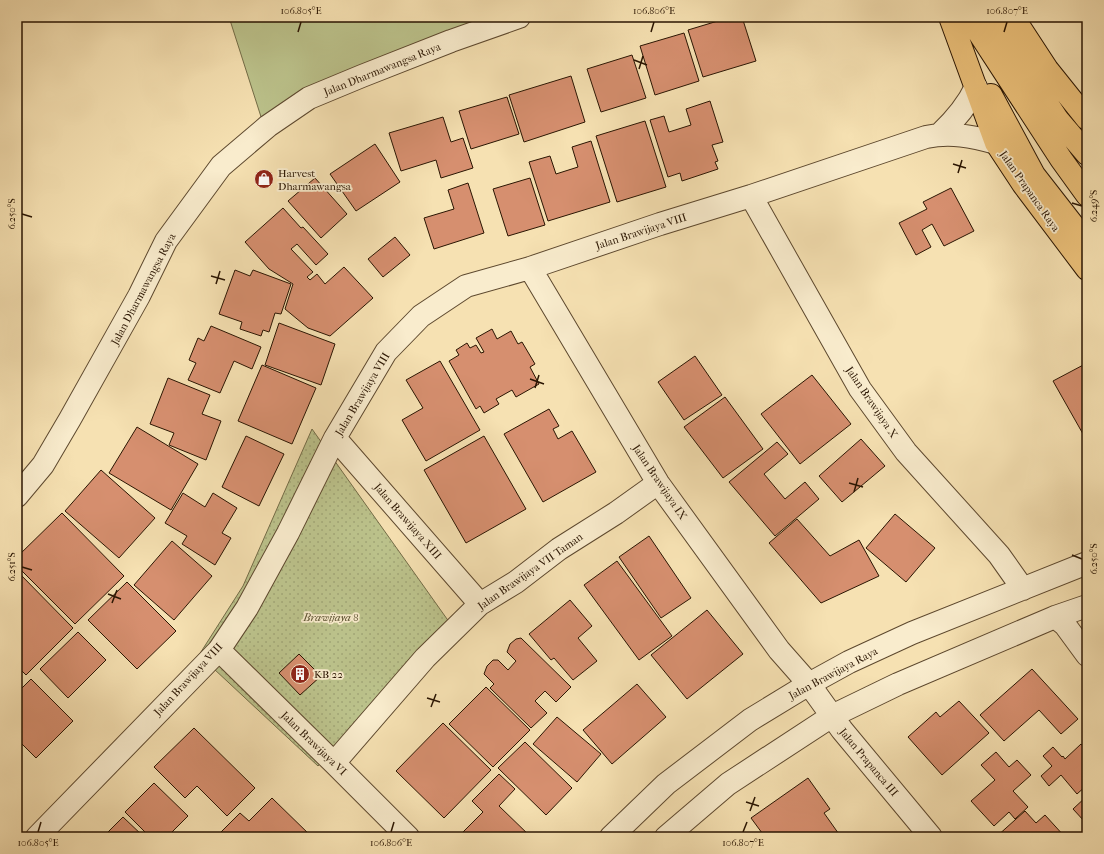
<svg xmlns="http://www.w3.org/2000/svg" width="1104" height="854" viewBox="0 0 1104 854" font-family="'IM FELL French Canon',serif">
<defs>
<pattern id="park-dots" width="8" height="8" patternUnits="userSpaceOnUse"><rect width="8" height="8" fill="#bcc38c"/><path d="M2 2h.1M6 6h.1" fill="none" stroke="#a2a777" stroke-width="1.8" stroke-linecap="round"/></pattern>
</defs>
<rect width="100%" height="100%" fill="#f6e1b2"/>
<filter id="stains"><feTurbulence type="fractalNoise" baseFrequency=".005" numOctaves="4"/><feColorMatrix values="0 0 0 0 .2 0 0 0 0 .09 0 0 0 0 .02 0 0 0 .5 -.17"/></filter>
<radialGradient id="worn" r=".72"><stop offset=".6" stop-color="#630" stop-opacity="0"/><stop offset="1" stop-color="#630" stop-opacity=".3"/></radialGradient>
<!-- grass -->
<path fill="#bcc38c" stroke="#736c47" d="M229,17H517L263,123Z"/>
<!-- park -->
<path fill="url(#park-dots)" stroke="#736c47" d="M312,429L452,626L318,766L199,655L243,586Z"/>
<!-- building -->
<path fill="#d68f6f" stroke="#2a1502" d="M731,17H742L756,61L703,77L688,30Z
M684,33L699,81L655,95L640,46Z
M632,55L646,98L601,112L587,69Z
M571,76L585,122L524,142L509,95Z
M507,97L519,134L471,149L459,111Z
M710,101L723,142L712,145L718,161L715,162L718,169L682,181L680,173L668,177L650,120L664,116L669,132L691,125L686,109Z
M443,117L451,142L463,138L473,168L441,178L436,160L401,171L389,133Z
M645,121L666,187L617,202L596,136Z
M591,141L610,202L548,221L529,162L550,156L556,174L578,167L572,147Z
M375,144L400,182L356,211L330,174Z
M315,178L347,214L321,238L288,201Z
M530,178L545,225L508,236L493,189Z
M468,183L484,233L434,249L424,218L454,209L448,190Z
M951,188L974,231L944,246L932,224L922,230L931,247L916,255L899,223L927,209L923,202Z
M283,208L301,228L303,227L328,254L316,265L297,244L291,249L313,272L307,277L310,280L317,274L325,284L344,267L373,298L330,336L308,328L285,309L293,284L269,269L245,242Z
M395,237L410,255L383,277L368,259Z
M235,270L250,276L253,270L291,284L281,314L275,313L269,332L263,330L261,336L240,329L242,322L219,314Z
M279,323L335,344L321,385L265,365Z
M211,326L261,347L252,369L234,361L220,393L188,380L196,363L189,360L198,338L204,341Z
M492,329L497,339L511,331L518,344L522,342L535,364L530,367L539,384L516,397L512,390L496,399L499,404L484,413L480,406L476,409L449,361L459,355L456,350L467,343L470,348L476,345L481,353L484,352L476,338Z
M695,356L722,395L684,420L658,382Z
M440,361L480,430L426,461L402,420L423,408L406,380Z
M1087,363V431L1083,434L1053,381Z
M262,365L316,388L292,444L238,421Z
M812,375L851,424L800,464L761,414Z
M168,378L210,395L202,414L221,421L206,460L169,445L174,433L150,424Z
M725,397L763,449L723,478L684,427Z
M549,409L559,426L553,429L558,439L572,431L596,472L543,502L504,434Z
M137,427L198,464L171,510L109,473Z
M246,436L284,454L259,506L222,487Z
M484,436L526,509L466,543L424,470Z
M861,439L885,466L842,502L819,476Z
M777,442L788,454L764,474L785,499L805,482L819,499L775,536L729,482Z
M101,470L155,518L119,558L65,511Z
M183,493L205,507L213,493L237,508L222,533L231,538L215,565L182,544L187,536L165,523Z
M62,513L124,576L75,624L17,566V557Z
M895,514L935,548L906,582L866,548Z
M797,519L830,556L859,540L879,576L821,603L769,543Z
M649,536L691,598L661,618L619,557Z
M172,541L212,576L174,620L134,585Z
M617,561L672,636L639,660L584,585Z
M17,571L73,628L26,675L17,666Z
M127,582L176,631L137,669L88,620Z
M570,600L592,626L578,638L597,661L573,680L554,658L551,660L529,634Z
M707,610L743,654L687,699L651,655Z
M78,632L106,660L68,698L40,669Z
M521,638L571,687L556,702L545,691L535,701L547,713L531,728L490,688L494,684L484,674L487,666L493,660H498L508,670L516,661L507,652L510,644L516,639Z
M299,654L321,676L300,695L279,673Z
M1032,669L1078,719L1061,734L1039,710L1004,741L980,715Z
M31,679L73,721L36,758L17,739V693Z
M637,684L666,717L612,764L583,730Z
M486,687L530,730L493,767L449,724Z
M959,701L989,733L942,775L908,737L936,712L940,717Z
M557,717L601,754L577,782L533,744Z
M443,723L491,770L444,818L396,771Z
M194,728L255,788L227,816L197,786L185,798L154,767Z
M525,742L572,788L546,815L498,768Z
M1081,744L1087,751V785L1077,794L1061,775L1049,786L1041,776L1052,766L1043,756L1053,747L1062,757L1063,756L1065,759Z
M996,752L1009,767L1017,760L1031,775L1013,791L1028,807L1015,819L1009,812L994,826L971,801L995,780L981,765Z
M499,774L515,789L499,806L531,837H458L483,812L472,801Z
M808,778L830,809L824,813L841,837H765L751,818Z
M154,783L188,816L167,837H150L125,812Z
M1087,796V820L1085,822L1073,809Z
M272,798L312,837H216L240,813L249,821Z
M1025,811L1036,823L1045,815L1065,837H996Z
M123,817L144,837H103Z"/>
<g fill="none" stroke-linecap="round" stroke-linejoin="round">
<defs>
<path id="minor" d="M940,134C955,120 967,106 976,87
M751,196L860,389L906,452L999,555L1023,589
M530,268L658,483L779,650L809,684L842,730L931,837
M335,438L480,604
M17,496L43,465L70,419L139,296L166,241L221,166L268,126L309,98L362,76L451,41L519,17
M1055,617L1065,625L1087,655
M219,650L334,763L408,837
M334,763L425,658L480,604L516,582L559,549L616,513L658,483
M37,837L219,650L247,608L288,533L335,438L386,352L421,316L466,286L530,268L660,224L751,196L926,137C950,132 972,136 996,143
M611,837L666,784L750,720L809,684L849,662L912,633L1087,563
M666,837L728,784L832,716L898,684L1055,617L1087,606"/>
<path id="major" d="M950,17L996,143L1023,184L1087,269
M973,17L979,33L1061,159L1087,195
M990,17L1058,120L1087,154
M1013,17L1047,69L1087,119
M991,95L1034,175L1087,243"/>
</defs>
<!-- minor casing -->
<use href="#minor" stroke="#5d482e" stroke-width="24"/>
<!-- major casing -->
<use href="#major" stroke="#2a1502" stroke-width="24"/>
<!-- minor -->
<use href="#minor" stroke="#f9eccd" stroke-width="22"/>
<!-- major -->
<use href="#major" stroke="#ebc079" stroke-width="22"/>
</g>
<!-- ticks -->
<path fill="none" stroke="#2a1502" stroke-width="1.5" d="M298,32L301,22M651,32L654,22M1004,32L1007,22M634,60L647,65M639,69L643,56M953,164L966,168M958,173L962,160M1072,203L1082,206M22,214L32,217M211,276L225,280M216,284L220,271M530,379L544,384M535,388L539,375M849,483L863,487M854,492L858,478M1072,555L1082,559M22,567L32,570M108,594L121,599M112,603L117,590M427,698L440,702M431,707L436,694M746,802L759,806M750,811L755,797M38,832L41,822M391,832L394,822M743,832L747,822"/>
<!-- icons -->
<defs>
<symbol id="shop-disc" viewBox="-11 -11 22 22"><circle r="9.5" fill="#8f2418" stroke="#f9eccd"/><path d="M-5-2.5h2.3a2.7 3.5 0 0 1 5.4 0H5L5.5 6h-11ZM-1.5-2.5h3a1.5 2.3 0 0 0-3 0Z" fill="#fff"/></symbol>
<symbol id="building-disc" viewBox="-11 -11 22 22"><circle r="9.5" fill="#8f2418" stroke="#f9eccd"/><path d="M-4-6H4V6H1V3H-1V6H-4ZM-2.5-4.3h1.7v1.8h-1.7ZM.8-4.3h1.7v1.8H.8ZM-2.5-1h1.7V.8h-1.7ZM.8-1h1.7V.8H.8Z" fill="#fff"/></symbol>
</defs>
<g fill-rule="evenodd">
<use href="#shop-disc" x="253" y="168" width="22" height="22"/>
<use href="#building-disc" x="289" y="663" width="22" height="22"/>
</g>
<g text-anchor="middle" stroke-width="3.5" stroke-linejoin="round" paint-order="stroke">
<!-- street labels -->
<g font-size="11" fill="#2a1502" stroke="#f9eccd">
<text transform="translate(382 69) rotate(-22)" y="4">Jalan Dharmawangsa Raya</text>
<text transform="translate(1030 191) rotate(55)" y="4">Jalan Prapanca Raya</text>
<text transform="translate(641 231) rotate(-18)" y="4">Jalan Brawijaya VIII</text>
<text transform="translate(143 289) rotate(-62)" y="4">Jalan Dharmawangsa Raya</text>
<text transform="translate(362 394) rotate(-59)" y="4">Jalan Brawijaya VIII</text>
<text transform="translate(872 402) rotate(56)" y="4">Jalan Brawijaya X</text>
<text transform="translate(660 482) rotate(56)" y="4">Jalan Brawijaya IX</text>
<text transform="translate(408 521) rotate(49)" y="4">Jalan Brawijaya XIII</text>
<text transform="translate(530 571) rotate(-35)" y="4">Jalan Brawijaya VII Taman</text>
<text transform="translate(833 673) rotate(-28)" y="4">Jalan Brawijaya Raya</text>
<text transform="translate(188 679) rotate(-47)" y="4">Jalan Brawijaya VIII</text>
<text transform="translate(314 743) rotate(44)" y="4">Jalan Brawijaya VI</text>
<text transform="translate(869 762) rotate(50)" y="4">Jalan Prapanca III</text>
</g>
<!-- poi labels -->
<g font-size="11" fill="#2a1502" stroke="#f9eccd" text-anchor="start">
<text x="278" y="177">Harvest<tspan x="278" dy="13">Dharmawangsa</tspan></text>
<text x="314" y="678">KB 22</text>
</g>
<!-- park labels -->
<g font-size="11" font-style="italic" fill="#5d5232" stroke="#f9eccd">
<text x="331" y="621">Brawijaya 8</text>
</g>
</g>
<!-- margin -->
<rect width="1104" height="854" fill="none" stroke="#f6e1b2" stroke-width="44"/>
<rect x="22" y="22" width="1060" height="810" fill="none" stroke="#2a1502" stroke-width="1.5"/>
<g font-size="10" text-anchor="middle" fill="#2a1502">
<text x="301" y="14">106.805°E</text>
<text x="654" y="14">106.806°E</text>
<text x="1007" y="14">106.807°E</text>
<text transform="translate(1093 206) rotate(-90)" y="4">6.249°S</text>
<text transform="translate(11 214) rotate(-90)" y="4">6.250°S</text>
<text transform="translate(1093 559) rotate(-90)" y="4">6.250°S</text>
<text transform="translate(11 567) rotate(-90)" y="4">6.251°S</text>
<text x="38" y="846">106.805°E</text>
<text x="391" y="846">106.806°E</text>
<text x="743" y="846">106.807°E</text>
</g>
<rect width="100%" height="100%" filter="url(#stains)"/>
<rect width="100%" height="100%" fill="url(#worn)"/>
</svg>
